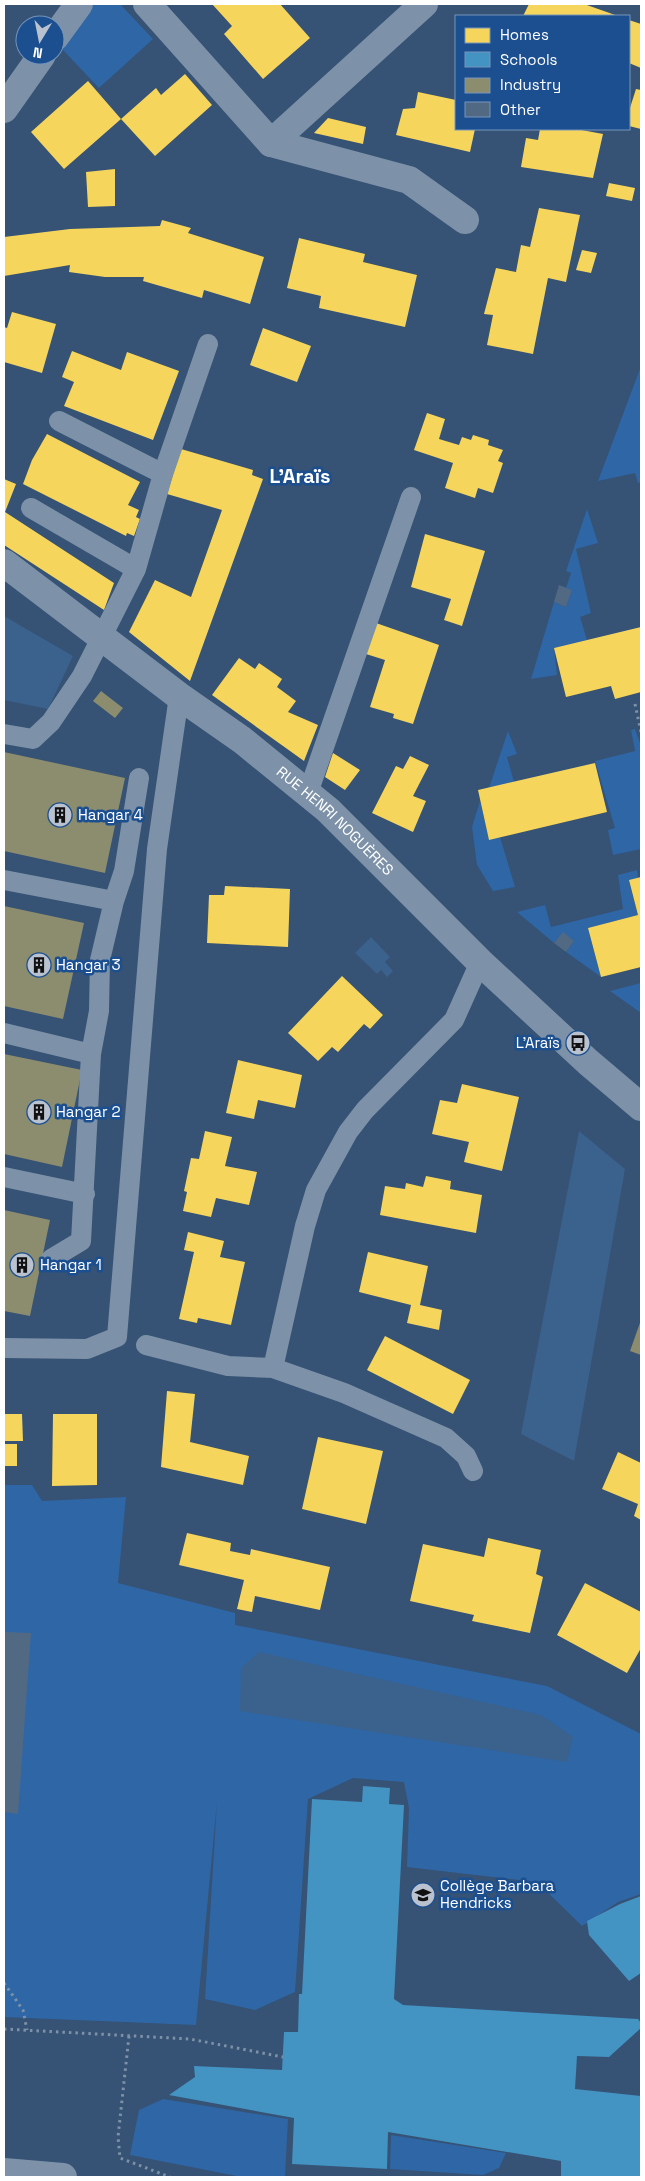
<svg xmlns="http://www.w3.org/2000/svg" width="645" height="2181" viewBox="0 0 645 2181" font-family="'Space Grotesk',sans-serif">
<rect width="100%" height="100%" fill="#365274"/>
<!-- green -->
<path fill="#2f66a5" d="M88,4H120L153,39L99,88L61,48Z
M641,366V482L638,483L635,473L598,481Z
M587,509L598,543L576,549L591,613L580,617L587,640L554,648L557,675L531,679L554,602L566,607L572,590L566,588L571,573L566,571Z
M635,729L641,746V849L613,855L608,830L615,828L595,761L635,751L631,730Z
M508,731L517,754L507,757L514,782L489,788Z
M480,801L489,839L500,837L515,887L493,891L477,865L472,827Z
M637,870L638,878L629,881L638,915L588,928L601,977L566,952L574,941L563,933L554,943L517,912L545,905L551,927L623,909L618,875Z
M641,983V1013L610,991Z
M4,1485H32L42,1501L126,1497L118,1583L235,1613V1625L547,1686L641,1734V1894L618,1902L582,1926L537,1882L407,1867L409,1808L404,1782L353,1778L308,1799L295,1992L255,2010L205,1999L217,1802L196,2025L4,2017Z
M163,2099L288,2119L285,2177H242L130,2155L139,2110Z
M391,2135L506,2153L499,2168L483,2175L390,2169Z"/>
<!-- water -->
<path fill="#3b618d" d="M4,616L73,656L48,709L4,700Z
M371,937L390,957L385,962L393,971L387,977L381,970L377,974L355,953Z
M579,1131L625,1169L574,1461L521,1434Z
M259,1652L541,1715L573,1737L567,1762L240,1711L241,1668Z"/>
<!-- homes -->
<path fill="#f6d55c" d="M212,4H280L310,38L263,79L224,34L232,26Z
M529,4H584L618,16H523Z
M629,20L641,24V68L629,63Z
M185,74L212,105L155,156L121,119L156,88L161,95Z
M88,81L121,119L64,169L31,132Z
M636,89L641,90V129L629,126V111Z
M418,92L456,100V129H475L470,152L396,135L403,109L415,108Z
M328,118L366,127L363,144L314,133Z
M540,129H576L603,134L593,178L521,167L526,138L538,140Z
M115,169V206L88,207L86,172Z
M609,183L635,188L632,201L606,196Z
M539,208L580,215L566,282L548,278L533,354L487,345L493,315L484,314L496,268L516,272L521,245L530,247Z
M162,220L191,228L188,233L264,257L250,304L204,290L202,298L143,281L144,277H105L69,272L70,265L4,276V237L70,229L160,226Z
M299,238L365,254L363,262L417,275L405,327L319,308L321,296L287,288Z
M582,250L597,253L591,273L576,270Z
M12,312L56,324L42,373L4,362V327L7,328Z
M263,328L311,346L297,382L250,365Z
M72,351L121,370L127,352L179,371L153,440L64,406L74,382L62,377Z
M427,413L445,419L439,439L459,445L462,437L471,440L473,435L489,440L488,445L503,450L498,461L503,463L493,493L478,488L475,498L445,488L453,463L414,450Z
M47,434L140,482L128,505L139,510L136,517L140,519L134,536L127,533L126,536L23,484L32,460Z
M181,449L253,470L252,475L263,479L190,681L129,632L155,580L191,597L222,510L167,494Z
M4,479L16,484L5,512L114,583L104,610L4,545Z
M425,534L485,551L462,626L444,620L451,599L411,587Z
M376,623L439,645L413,724L393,718L394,714L370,707L385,660L366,654Z
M641,627V692L615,699L611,686L566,697L554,648Z
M239,658L255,669L259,663L282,679L277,687L296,701L288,712L318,725L304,761L212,695Z
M333,753L360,770L345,790L325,777Z
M410,756L429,765L413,796L426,801L413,832L372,813L396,766L403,769Z
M595,763L607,812L489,840L478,790Z
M641,877V967L601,977L588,928L638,915L629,880Z
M225,886L290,889L288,947L207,943L209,895H224Z
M342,976L383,1015L370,1029L364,1024L338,1052L332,1047L318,1061L288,1033Z
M238,1060L302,1075L295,1108L258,1100L254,1119L226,1113Z
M462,1084L519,1097L502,1171L464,1162L469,1142L432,1134L440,1100L457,1103Z
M205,1131L232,1137L225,1166L257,1172L249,1205L216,1198L211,1217L183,1211L187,1192L184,1191L191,1158L199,1159Z
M426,1176L451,1181L450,1189L482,1195L476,1233L380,1215L385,1186L405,1189L406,1183L423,1187Z
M188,1232L224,1241L220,1257L245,1262L231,1325L198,1318L197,1323L179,1319L194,1252L184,1250Z
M368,1252L428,1266L420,1305L442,1310L439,1330L407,1323L411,1305L359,1292Z
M385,1336L470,1380L453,1414L367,1370Z
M167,1391L195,1394L190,1442L249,1456L243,1485L161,1467Z
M4,1414H22L23,1441H4Z
M53,1414H97V1485L52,1486Z
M318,1437L383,1451L366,1524L302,1509Z
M4,1444H17V1466H4Z
M618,1452L641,1463V1520L634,1516L638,1504L602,1489Z
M187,1533L231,1543L230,1551L250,1555L251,1549L330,1567L320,1610L255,1596L252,1612L237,1609L244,1580L179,1565Z
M488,1538L541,1550L536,1574L543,1577L530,1633L472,1621L474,1615L410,1601L423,1544L484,1557Z
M585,1583L641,1612V1648L627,1673L557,1635Z"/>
<!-- schools -->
<path fill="#4393c3" d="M363,1786L390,1788L389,1804L404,1805L394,1999L403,2005L638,2019L641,2023V2028L609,2057L577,2056L575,2089L641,2096V2177H561V2161L388,2132L387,2169L292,2164L294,2118L169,2095L195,2077L194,2066L282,2070L284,2032H298L299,1994H302L312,1799L362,1802Z
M641,1896V1973L629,1981L589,1935L587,1921L620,1904Z"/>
<!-- industry -->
<path fill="#8c8c6e" d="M101,691L123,708L115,718L93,701Z
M4,752L125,778L105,873L4,851Z
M4,906L84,923L63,1019L4,1006Z
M4,1054L82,1070L62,1167L4,1154Z
M4,1210L50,1220L30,1316L4,1311Z
M641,1320V1355L630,1351Z"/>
<!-- building -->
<path fill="#526984" d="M559,585L572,590L566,607L554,602Z
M563,932L574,941L566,952L554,943Z
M4,1632L31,1633L18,1814L4,1812Z"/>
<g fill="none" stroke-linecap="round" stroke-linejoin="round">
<!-- path -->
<path stroke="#7d92a8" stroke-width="3" stroke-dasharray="2.5 4" stroke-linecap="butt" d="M635,704L641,732
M4,1983L23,2010L27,2030
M4,2029L190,2039L283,2057
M129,2036L118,2137L120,2158L170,2177"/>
<!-- service -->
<path stroke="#7d92a8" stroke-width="20" d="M59,421L163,474
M31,508L136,569
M4,734L33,739L51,722L82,676L136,569L163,474L208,344
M308,793L411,497
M4,880L114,901L100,960L99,1011L91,1054
M114,901L124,871L139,778
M4,1033L91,1054L81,1241L51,1259
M4,1177L85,1194
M146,1345L228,1366L273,1368
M4,1348L87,1349L117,1337L157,849L179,696
M473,1471L466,1456L446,1438L344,1393L273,1368L305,1226L316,1190L348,1132L365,1110L454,1020L480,962"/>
<!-- minor -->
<g stroke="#7d92a8" stroke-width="28">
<path d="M147,4L271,143L409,180L465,220"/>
<path d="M55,37L79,4"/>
<path d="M4,109L42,55"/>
<path d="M271,143L424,4"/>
<path id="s1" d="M4,563L179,696L242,740L328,810L480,962L588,1062L641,1107"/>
<path d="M4,2172L63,2177"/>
</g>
</g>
<!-- icons -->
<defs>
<symbol id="building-disc" viewBox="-11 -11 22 22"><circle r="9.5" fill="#b9c2ce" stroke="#1b4f8f"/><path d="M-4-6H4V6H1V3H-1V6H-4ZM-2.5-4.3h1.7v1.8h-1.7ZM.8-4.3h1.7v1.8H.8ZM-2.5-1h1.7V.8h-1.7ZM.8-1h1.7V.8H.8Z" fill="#111"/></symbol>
<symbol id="bus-disc" viewBox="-11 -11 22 22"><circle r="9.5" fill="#b9c2ce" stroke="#1b4f8f"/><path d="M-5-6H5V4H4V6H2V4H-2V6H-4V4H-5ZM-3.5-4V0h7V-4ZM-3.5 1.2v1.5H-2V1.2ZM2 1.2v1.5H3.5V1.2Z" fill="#111"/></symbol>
<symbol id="school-disc" viewBox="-11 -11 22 22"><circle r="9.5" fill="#b9c2ce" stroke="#1b4f8f"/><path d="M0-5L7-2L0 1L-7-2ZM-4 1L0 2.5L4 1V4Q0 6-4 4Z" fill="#111"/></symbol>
</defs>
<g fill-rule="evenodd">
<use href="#building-disc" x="46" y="801" width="28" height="28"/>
<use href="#building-disc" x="25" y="951" width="28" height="28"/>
<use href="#bus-disc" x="564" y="1029" width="28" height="28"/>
<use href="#building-disc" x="25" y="1098" width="28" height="28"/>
<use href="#building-disc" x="8" y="1251" width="28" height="28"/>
<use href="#school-disc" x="409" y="1881" width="28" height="28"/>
</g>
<g text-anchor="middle" stroke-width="5" stroke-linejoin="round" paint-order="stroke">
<!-- poi labels -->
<g font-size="15" fill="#fff" stroke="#1b4f8f" text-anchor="start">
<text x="78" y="820">Hangar 4</text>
<text x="56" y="970">Hangar 3</text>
<text x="560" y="1048" text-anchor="end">L'Araïs</text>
<text x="56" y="1117">Hangar 2</text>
<text x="40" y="1270">Hangar 1</text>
<text x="440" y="1891">Collège Barbara<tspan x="440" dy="17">Hendricks</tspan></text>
</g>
<!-- street labels -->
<g font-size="15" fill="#fff" stroke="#1b4f8f">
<text dy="5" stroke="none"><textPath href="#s1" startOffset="420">RUE HENRI NOGUÈRES</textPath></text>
</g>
<!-- district labels -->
<g font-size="20" font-weight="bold" fill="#fff" stroke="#1b4f8f">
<text x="300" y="483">L'Araïs</text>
</g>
</g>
<!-- border -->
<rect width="645" height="2181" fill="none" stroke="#ffffff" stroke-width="10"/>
<!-- legend -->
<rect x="455" y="15" width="175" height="115" fill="#1b4f8f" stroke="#7695bc"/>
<rect x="465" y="28" width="25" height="15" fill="#f6d55c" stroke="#7695bc"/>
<text x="500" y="40" font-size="15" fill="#ffffff">Homes</text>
<rect x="465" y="52" width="25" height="15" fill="#4393c3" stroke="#7695bc"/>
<text x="500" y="65" font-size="15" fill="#ffffff">Schools</text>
<rect x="465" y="78" width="25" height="15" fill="#8c8c6e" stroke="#7695bc"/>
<text x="500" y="90" font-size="15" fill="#ffffff">Industry</text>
<rect x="465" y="102" width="25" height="15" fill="#526984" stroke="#7695bc"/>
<text x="500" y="115" font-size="15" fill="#ffffff">Other</text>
<!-- north arrow -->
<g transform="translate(40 40) rotate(190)"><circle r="24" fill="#1b4f8f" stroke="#7695bc"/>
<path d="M0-4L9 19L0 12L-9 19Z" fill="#b9c2ce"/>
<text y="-8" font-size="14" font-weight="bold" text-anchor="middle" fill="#ffffff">N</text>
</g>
</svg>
